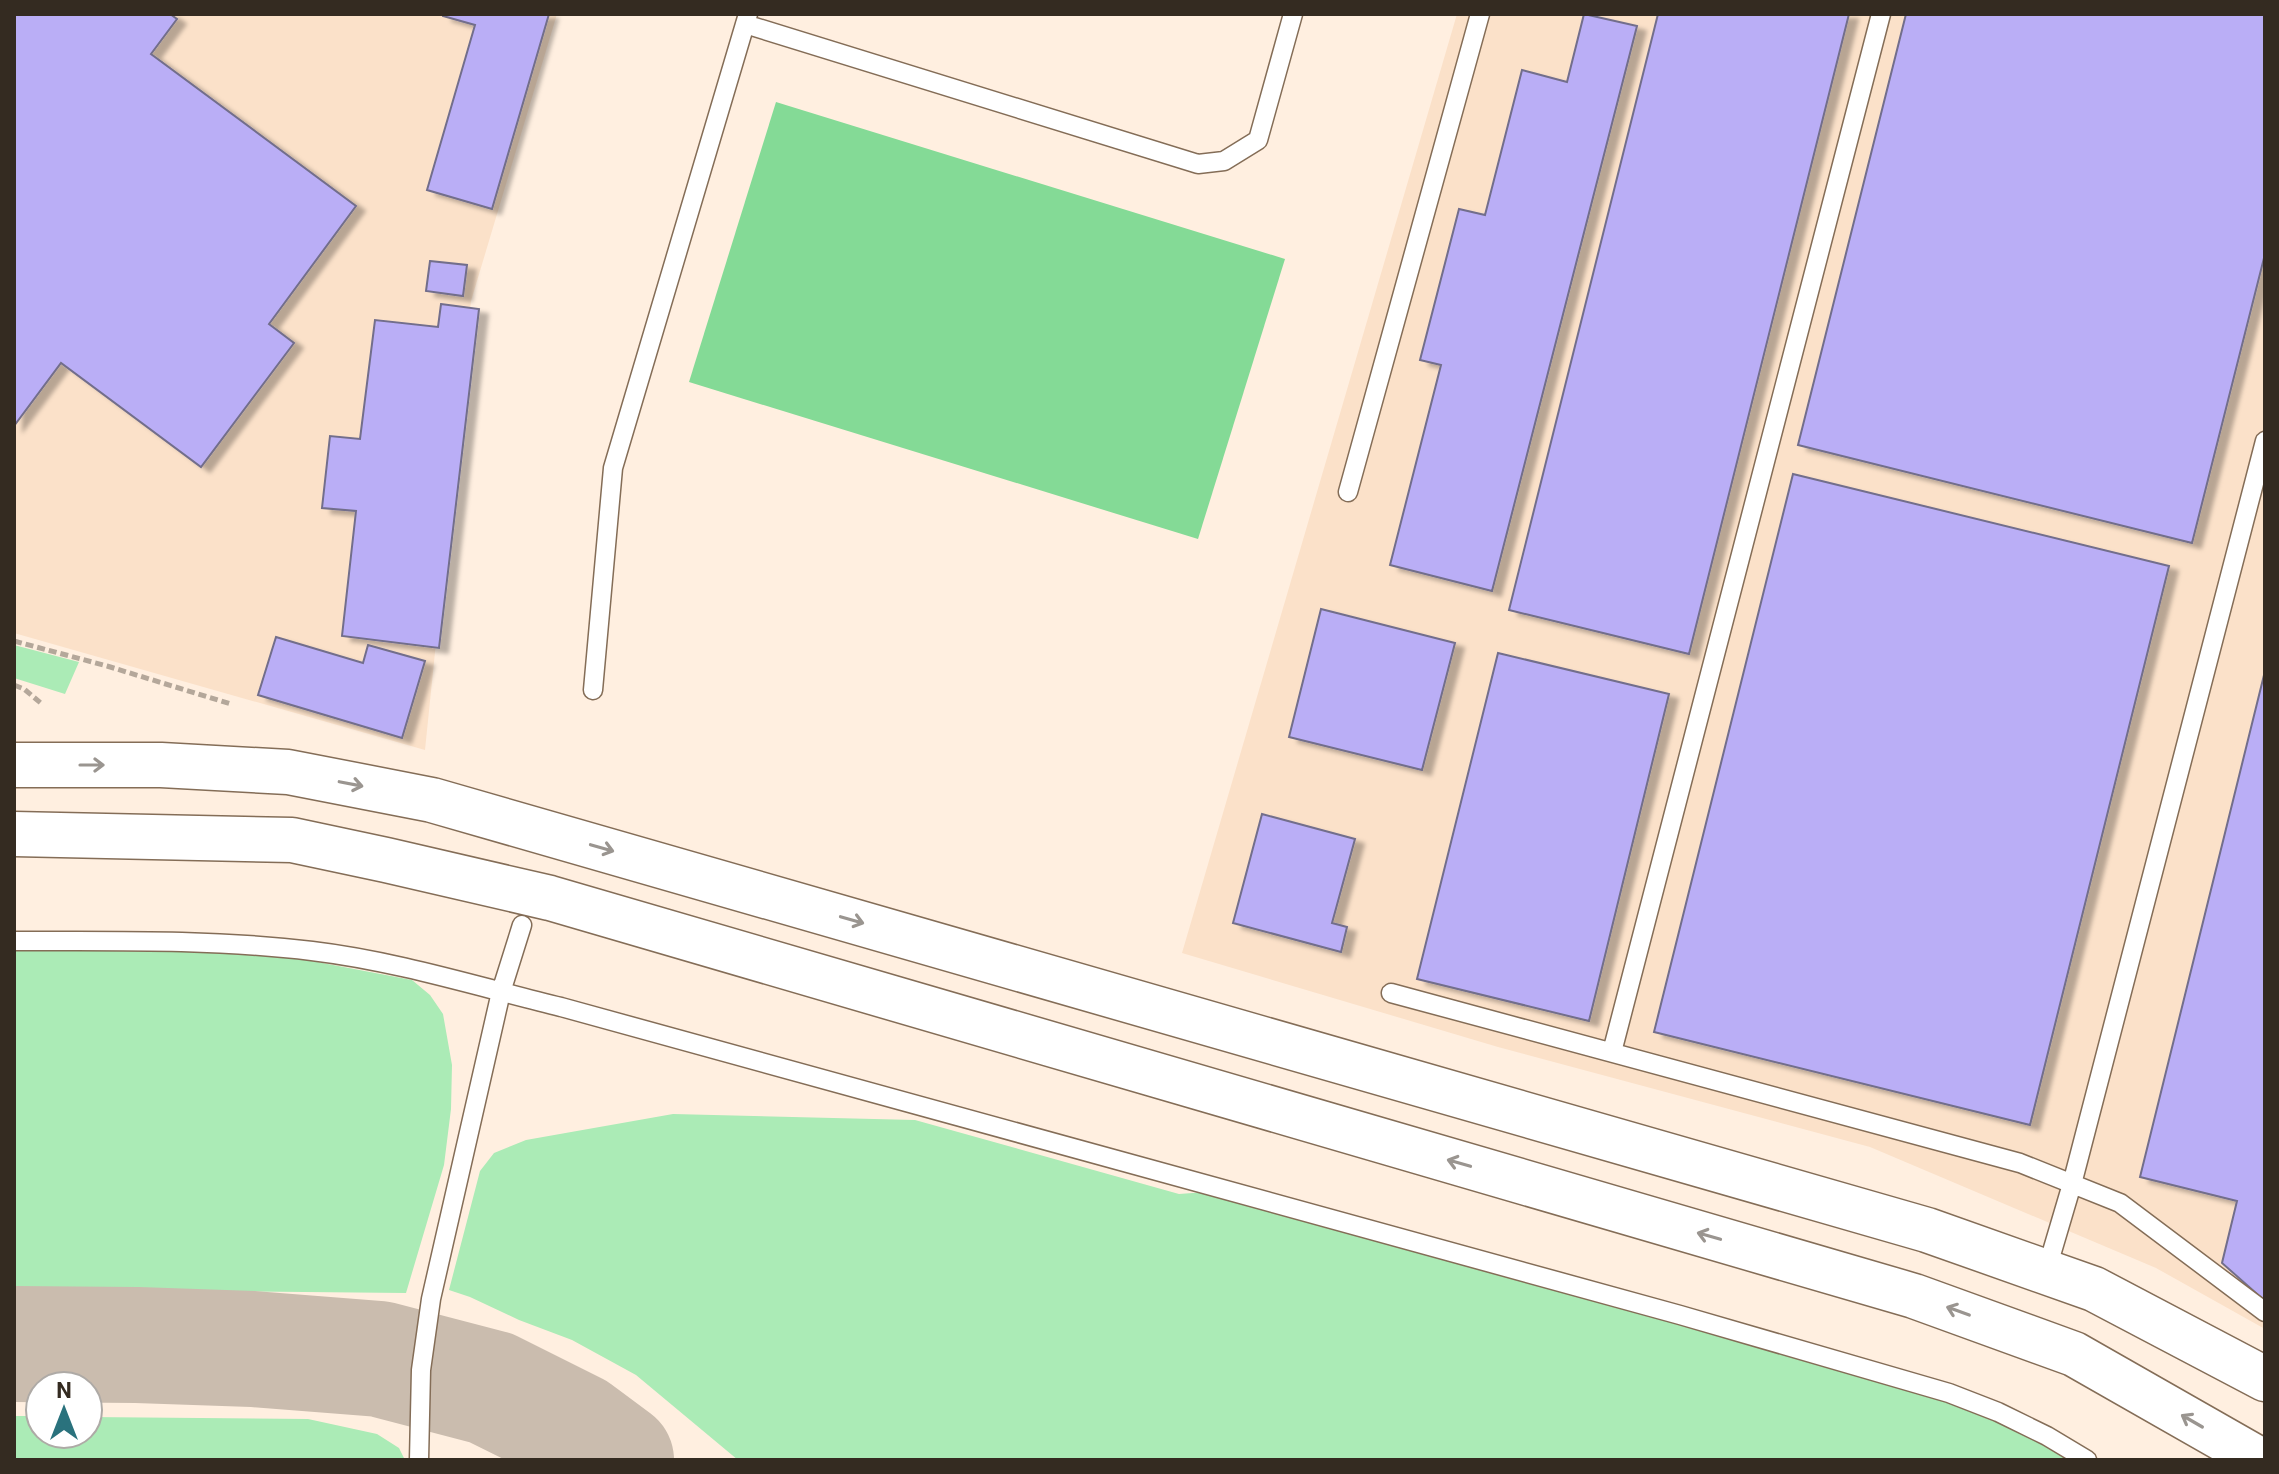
<svg xmlns="http://www.w3.org/2000/svg" width="2279" height="1474" viewBox="0 0 2279 1474" font-family="Roboto,sans-serif">
<defs>
<filter id="shadow"><feDropShadow dx="9" dy="5" stdDeviation="2" flood-color="#0004"/></filter>
</defs>
<rect width="100%" height="100%" fill="#ffefe0"/>
<!-- built -->
<path fill="#fbe1c9" d="M14,14H557L471,301L425,750L14,633Z
M1457,14H2265V1329L2156,1268L1870,1147L1498,1047L1182,953Z"/>
<!-- green -->
<path fill="#abebb6" d="M14,645L79,662L65,694L14,678Z
M14,950L200,952L291,957L412,980L430,995L443,1014L452,1065L451,1109L444,1165L406,1293L14,1289Z
M673,1114L915,1120L1179,1194L1206,1192L1915,1390C1969,1410 2020,1429 2069,1460H738L636,1375L572,1340L519,1320L470,1297L449,1290L480,1171L494,1153L526,1140Z
M14,1416H40V1434H88V1417L308,1419L377,1434L399,1448L405,1460H14Z"/>
<!-- forest -->
<path fill="#84da96" d="M776,102L1285,259L1198,539L689,382Z"/>
<g fill="none" stroke-linecap="round" stroke-linejoin="round">
<!-- taxiway -->
<path stroke="#cabcae" stroke-width="116" d="M14,1344L137,1345L253,1349L380,1359L491,1388L577,1431L616,1460"/>
</g>
<!-- building -->
<path fill="#baaef6" stroke="#726e8b" stroke-width="2" filter="url(#shadow)" d="M14,14H170L177,19L151,54L356,206L269,324L294,343L201,467L61,363L14,426Z
M443,14H549L492,209L427,190L475,25L443,16Z
M1584,14L1637,26L1492,591L1390,565L1441,365L1420,360L1459,209L1485,215L1522,70L1567,82Z
M1658,14H1849L1689,654L1509,610Z
M1906,14H2265V254L2192,543L1798,445Z
M430,261L467,265L463,296L426,291Z
M441,304L479,309L439,648L342,636L356,511L322,508L330,436L360,439L375,320L438,327Z
M1793,474L2169,566L2030,1125L1654,1032Z
M1321,609L1455,643L1422,770L1289,737Z
M276,637L363,663L368,645L425,661L402,738L258,695Z
M1498,653L1669,694L1589,1021L1417,979Z
M2265,671V1301L2222,1263L2237,1201L2140,1177Z
M1262,814L1355,839L1332,923L1347,927L1341,952L1233,923Z"/>
<g fill="none" stroke-linecap="round" stroke-linejoin="round">
<defs>
<path id="lane" d="M745,24L1198,164L1224,161L1258,140L1293,14
M1348,492L1480,14
M593,690L613,468L748,14
M14,941C113,941 213,939 312,951C396,961 479,987 561,1007L1680,1315L1949,1393L1998,1412L2047,1436L2087,1460
M1391,993L2020,1163L2120,1203L2265,1312
M1612,1052L1881,14
M2046,1272L2072,1184L2265,441
M419,1460L421,1370L431,1299L501,992L522,925"/>
<path id="secondary" d="M14,765H161L288,772L432,800L1927,1230L2094,1289L2265,1379
M14,834L292,840L386,860L550,898L1914,1296L2074,1354L2260,1460"/>
</defs>
<!-- lane casing -->
<use href="#lane" stroke="#846d57" stroke-width="21"/>
<!-- secondary casing -->
<use href="#secondary" stroke="#846d57" stroke-width="47"/>
<!-- path -->
<path stroke="#b4a79a" stroke-width="5" stroke-dasharray="8 4" stroke-linecap="butt" d="M14,641L107,666L231,704
M14,685L24,689L42,704"/>
<!-- lane -->
<use href="#lane" stroke="#fff" stroke-width="18"/>
<!-- secondary -->
<use href="#secondary" stroke="#fff" stroke-width="44"/>
</g>
<!-- one-way arrows -->
<defs><path id="oneway-shaft" d="M-6 0H5M1.5-3L5.5 0L1.5 3" fill="none" stroke-width="1.6" stroke-linecap="round" stroke-linejoin="round" transform="scale(2)"/></defs>
<g stroke="#9a9590">
<use href="#oneway-shaft" transform="translate(92 765)"/>
<use href="#oneway-shaft" transform="translate(351 784) rotate(11)"/>
<use href="#oneway-shaft" transform="translate(602 848) rotate(16)"/>
<use href="#oneway-shaft" transform="translate(852 920) rotate(16)"/>
<use href="#oneway-shaft" transform="translate(1459 1163) rotate(-164)"/>
<use href="#oneway-shaft" transform="translate(1709 1236) rotate(-164)"/>
<use href="#oneway-shaft" transform="translate(1958 1311) rotate(-160)"/>
<use href="#oneway-shaft" transform="translate(2192 1421) rotate(-150)"/>
</g>
<!-- border -->
<rect width="2279" height="1474" fill="none" stroke="#342b21" stroke-width="32"/>
<!-- north arrow -->
<g transform="translate(64 1410)"><circle r="38" fill="#ffffff" stroke="#aeaaa6" stroke-width="2"/>
<path d="M0-6L14 30L0 20L-14 30Z" fill="#2a727d"/>
<text y="-12" font-size="22" font-weight="bold" text-anchor="middle" fill="#342b21">N</text>
</g>
</svg>
